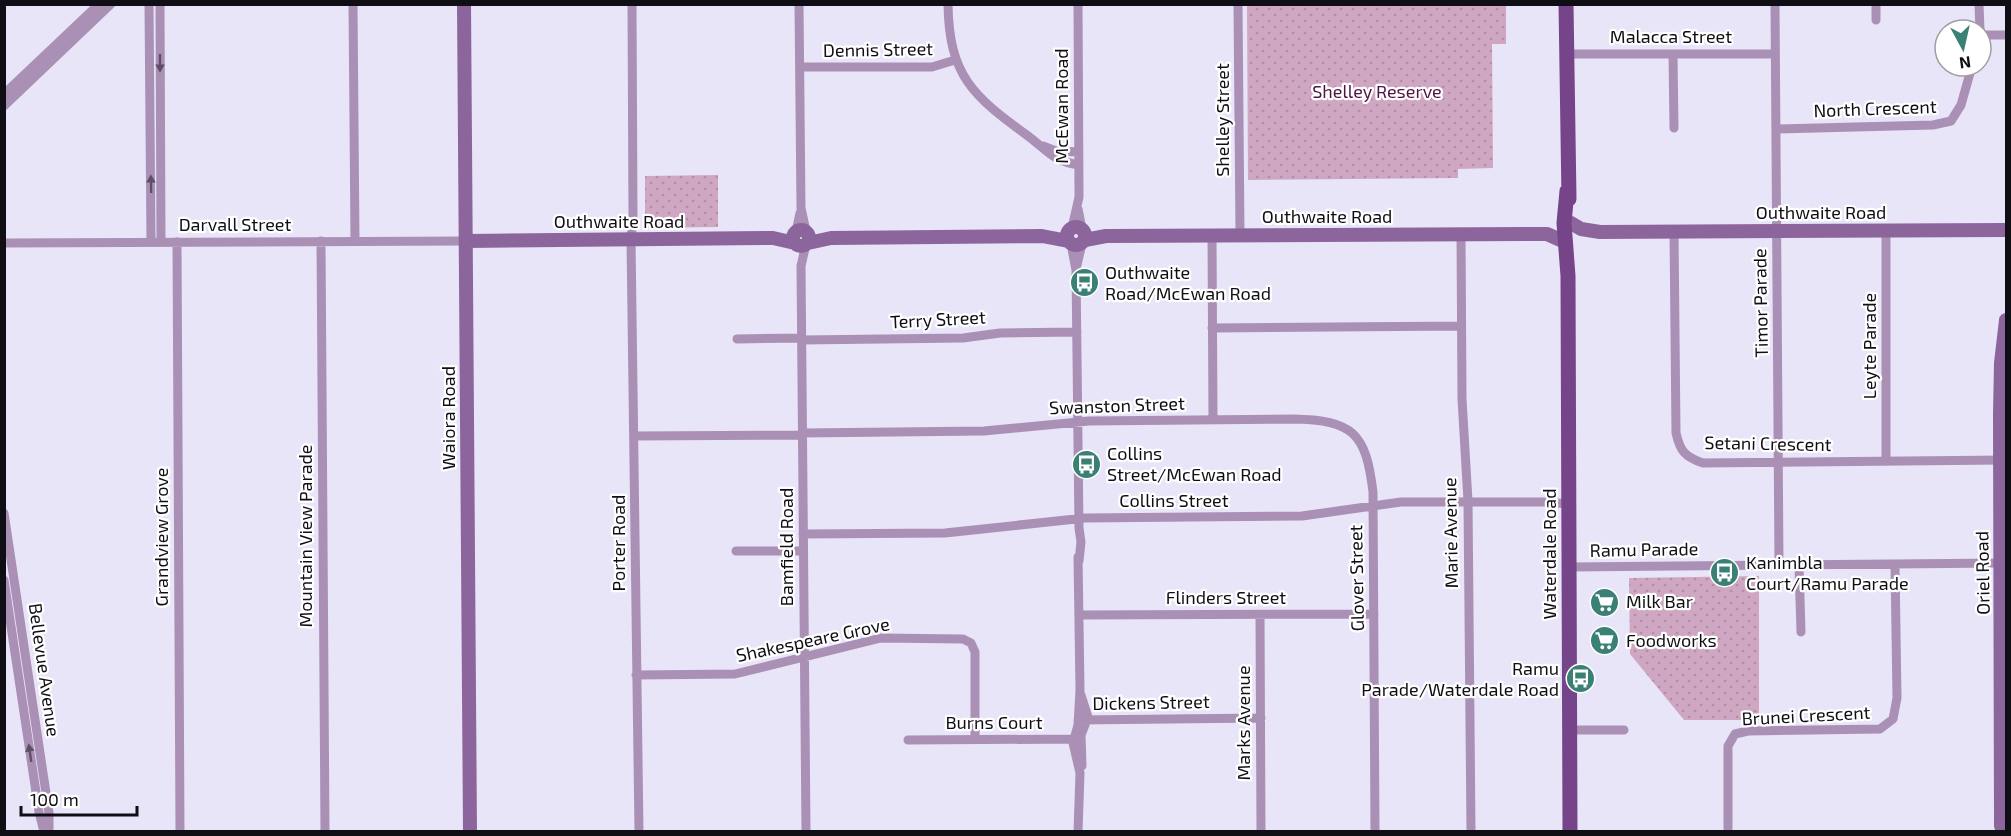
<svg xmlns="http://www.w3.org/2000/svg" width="2011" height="836" viewBox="0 0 2011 836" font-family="'Exo 2',sans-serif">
<defs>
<pattern id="park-dots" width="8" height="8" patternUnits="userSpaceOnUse" patternTransform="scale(1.5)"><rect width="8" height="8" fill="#cfa7c2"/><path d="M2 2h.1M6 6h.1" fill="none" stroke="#b18fa6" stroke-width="1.8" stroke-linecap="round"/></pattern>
</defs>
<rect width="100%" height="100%" fill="#e8e5f9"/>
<!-- park -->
<path fill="url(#park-dots)" d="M1247,5H1506V44H1492L1493,168L1458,169V178L1248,180Z
M718,175V227L645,228V176Z
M1759,576V720H1684L1630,654L1629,578Z"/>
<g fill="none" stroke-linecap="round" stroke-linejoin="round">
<!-- street -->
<path stroke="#ab90b6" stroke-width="9" d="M149,4L151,242
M160,4L161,242
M353,4L355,241
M632,4L633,218L631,240L639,832
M799,4L801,208L806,231
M948,4C949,76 973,96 1028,136C1048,151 1052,161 1079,165
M1238,4L1240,235
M1775,4L1779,565
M1876,4V20
M1979,4L1980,30
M1981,35H2006
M1567,54H1775
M1673,54L1674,128
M800,67H932L955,60
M4,94L99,4
M4,106L111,4
M1776,129L1933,125L1951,121L1961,105L1972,66
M1043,146L1056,151L1079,152
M1078,209L1082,229
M1072,228L1079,197L1078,4
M1674,231L1676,433C1680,451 1685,457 1703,463L2004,460
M1886,231V461
M796,232L800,213
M1461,234L1462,399L1468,501L1471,832
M1212,236L1213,419
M321,241L325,832
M177,242L180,832
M4,243L466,241
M1071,244L1076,270L1079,528L1081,542L1079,561
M1077,265L1082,244
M1212,328L1461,326
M737,339L802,338
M802,340L963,338L1000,333L1077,332
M802,433L984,431L1089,421L1293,419C1353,420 1366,433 1373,492L1375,832
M635,436L802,435
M4,513L49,813V832
M803,534L945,533L1085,518L1302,516L1401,502H1545L1570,504
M736,551H803
M1078,557L1080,690L1078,725L1073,743L1080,773L1078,832
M1799,566L1801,632
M1570,567L2004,563
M4,580L39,812L44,832
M1079,615L1374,614
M1260,615L1261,832
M636,675L735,674L881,638L963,639L971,643L975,652V739
M1081,695L1088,717L1081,735L1082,766
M1078,720L1261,718
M1571,730H1624
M908,740L1081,739
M806,832L801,266L806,244
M1728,832V746L1735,734L1748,731L1880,729L1893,719L1897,698L1895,566"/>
<!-- secondary -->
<path stroke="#8d659d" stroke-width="14" d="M464,4L470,832
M1571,223L1581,229L1600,232L2006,230
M1067 236a9 9 0 1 1 18 0a9 9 0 1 1-18 0Z
M793 238a8 8 0 1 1 16 0a8 8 0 1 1-16 0Z
M1085,240L1106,236L1547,234L1565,242
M466,241L773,238L795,243
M808,243L831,238L1042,236L1068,241
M2001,826L2000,414L2001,363L2006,320"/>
<!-- primary -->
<path stroke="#764589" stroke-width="15" d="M1566,4L1569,199
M1567,191L1564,223L1568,276L1570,832"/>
</g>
<!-- one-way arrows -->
<defs><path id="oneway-solid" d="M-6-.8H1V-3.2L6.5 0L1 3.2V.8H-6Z" transform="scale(1.5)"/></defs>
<g fill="#5d4f65">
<use href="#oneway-solid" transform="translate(160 63) rotate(90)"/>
<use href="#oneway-solid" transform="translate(151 184) rotate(-91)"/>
<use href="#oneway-solid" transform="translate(30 753) rotate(-98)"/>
</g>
<!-- icons -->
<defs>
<symbol id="bus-disc" viewBox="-11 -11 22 22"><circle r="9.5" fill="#3b8075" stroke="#fff"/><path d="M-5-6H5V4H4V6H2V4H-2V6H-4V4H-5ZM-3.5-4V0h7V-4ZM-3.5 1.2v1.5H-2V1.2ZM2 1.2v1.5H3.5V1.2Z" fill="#fff"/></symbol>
<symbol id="supermarket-disc" viewBox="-11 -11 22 22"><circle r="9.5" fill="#3b8075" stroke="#fff"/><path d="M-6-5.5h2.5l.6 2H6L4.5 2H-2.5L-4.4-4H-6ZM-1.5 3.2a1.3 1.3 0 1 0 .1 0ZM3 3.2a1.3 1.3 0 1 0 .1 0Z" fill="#fff"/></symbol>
</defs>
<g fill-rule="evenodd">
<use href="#bus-disc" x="1068" y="266" width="33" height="33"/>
<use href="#bus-disc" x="1070" y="448" width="33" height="33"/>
<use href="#bus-disc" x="1708" y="556" width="33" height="33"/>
<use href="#supermarket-disc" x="1588" y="586" width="33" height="33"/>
<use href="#supermarket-disc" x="1588" y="624" width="33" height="33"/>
<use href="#bus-disc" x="1564" y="662" width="33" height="33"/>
</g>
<g text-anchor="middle" stroke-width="4.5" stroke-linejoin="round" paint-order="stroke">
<!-- street labels -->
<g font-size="18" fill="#0f0e14" stroke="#fff">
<text x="1671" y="43">Malacca Street</text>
<text transform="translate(878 50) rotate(-1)" y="6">Dennis Street</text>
<text transform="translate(1062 106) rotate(-90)" y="6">McEwan Road</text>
<text transform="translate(1875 109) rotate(-2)" y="6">North Crescent</text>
<text transform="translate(1223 120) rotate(-90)" y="6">Shelley Street</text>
<text x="1821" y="219">Outhwaite Road</text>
<text x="1327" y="223">Outhwaite Road</text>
<text x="619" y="228">Outhwaite Road</text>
<text x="235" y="231">Darvall Street</text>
<text transform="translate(1761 303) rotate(-91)" y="6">Timor Parade</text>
<text transform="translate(938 320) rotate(-3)" y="6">Terry Street</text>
<text transform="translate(1870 346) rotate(-90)" y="6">Leyte Parade</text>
<text transform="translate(1117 406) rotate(-2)" y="6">Swanston Street</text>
<text transform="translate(449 418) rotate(-90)" y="6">Waiora Road</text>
<text transform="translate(1768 444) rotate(1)" y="6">Setani Crescent</text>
<text x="1174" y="507">Collins Street</text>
<text transform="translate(1451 533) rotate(-91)" y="6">Marie Avenue</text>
<text transform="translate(306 536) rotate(-90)" y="6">Mountain View Parade</text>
<text transform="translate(162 537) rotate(-90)" y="6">Grandview Grove</text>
<text transform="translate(619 543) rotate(-90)" y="6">Porter Road</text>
<text transform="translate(787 547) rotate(-90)" y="6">Bamfield Road</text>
<text transform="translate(1644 550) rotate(-1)" y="6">Ramu Parade</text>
<text transform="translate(1550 554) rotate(-90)" y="6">Waterdale Road</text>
<text transform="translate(1983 573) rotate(-91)" y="6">Oriel Road</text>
<text transform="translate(1357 578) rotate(-91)" y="6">Glover Street</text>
<text x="1226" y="604">Flinders Street</text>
<text transform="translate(813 640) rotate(-12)" y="6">Shakespeare Grove</text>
<text transform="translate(44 670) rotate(82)" y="6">Bellevue Avenue</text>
<text transform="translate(1151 703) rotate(-1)" y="6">Dickens Street</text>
<text transform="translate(1806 716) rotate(-3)" y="6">Brunei Crescent</text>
<text x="994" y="729">Burns Court</text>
<text transform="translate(1244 723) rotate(-90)" y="6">Marks Avenue</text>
</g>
<!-- park labels -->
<g font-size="18" fill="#501242" stroke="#fff">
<text x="1377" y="98">Shelley Reserve</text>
</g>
<!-- poi labels -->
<g font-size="18" fill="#0f0e14" stroke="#fff" text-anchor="start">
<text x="1105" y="279">Outhwaite<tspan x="1105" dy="21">Road/McEwan Road</tspan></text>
<text x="1107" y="460">Collins<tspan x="1107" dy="21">Street/McEwan Road</tspan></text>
<text x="1746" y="569">Kanimbla<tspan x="1746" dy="21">Court/Ramu Parade</tspan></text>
<text x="1626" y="608">Milk Bar</text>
<text x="1626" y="647">Foodworks</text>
<text x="1559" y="675" text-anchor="end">Ramu<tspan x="1559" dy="21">Parade/Waterdale Road</tspan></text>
</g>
</g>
<!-- border -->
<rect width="2011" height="836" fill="none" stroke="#0f0e14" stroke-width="12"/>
<!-- north arrow -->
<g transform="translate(1963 48) rotate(172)"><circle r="28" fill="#ffffff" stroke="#9f9fa1" stroke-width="1.5"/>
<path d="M0-4.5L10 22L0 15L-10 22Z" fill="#3b8075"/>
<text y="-9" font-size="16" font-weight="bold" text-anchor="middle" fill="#0f0e14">N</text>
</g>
<!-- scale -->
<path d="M21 806v9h116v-9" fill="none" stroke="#0f0e14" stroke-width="3"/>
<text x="30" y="806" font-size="18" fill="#0f0e14" stroke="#ffffff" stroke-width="4.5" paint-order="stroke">100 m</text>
</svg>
